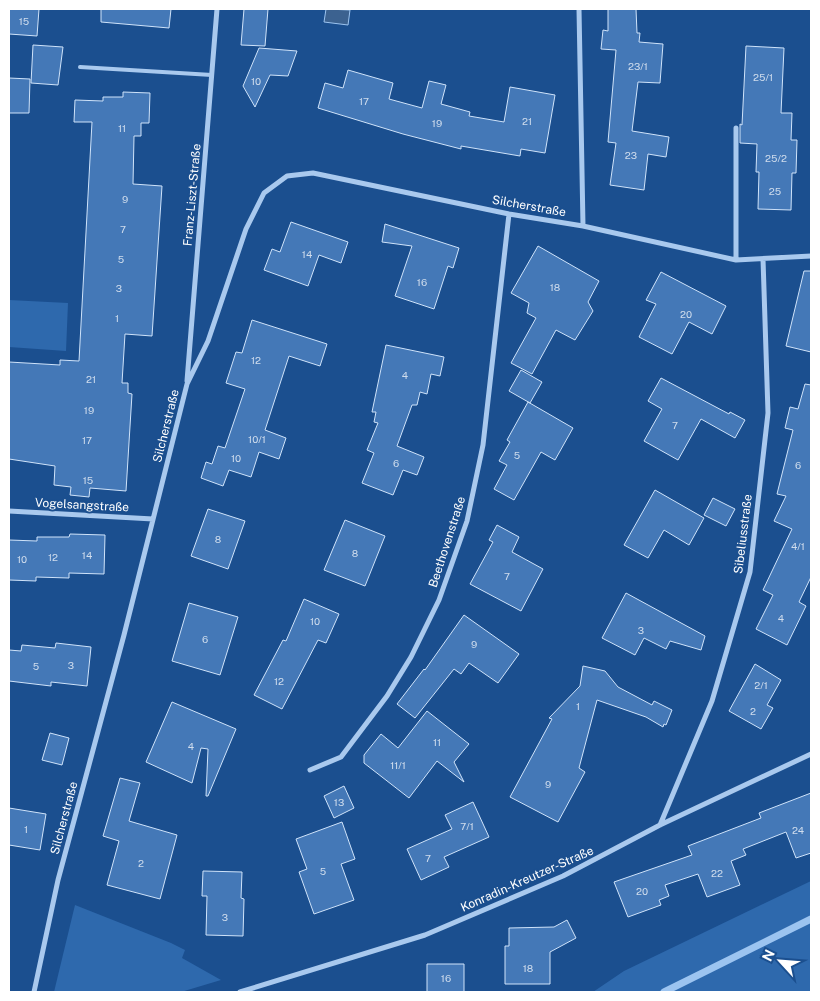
<svg xmlns="http://www.w3.org/2000/svg" width="820" height="1001" viewBox="0 0 820 1001" font-family="'Public Sans',sans-serif">
<rect width="100%" height="100%" fill="#1b4f8f"/>
<!-- green -->
<path fill="#2e69ad" d="M9,300L68,303L66,351L9,347Z
M811,881V992H593L624,971Z
M75,905L171,943L185,950L182,958L221,980L181,992H54Z"/>
<!-- water -->
<path fill="#3c6290" stroke="#9cc4f0" d="M326,9L350,10L348,25L324,22Z"/>
<g fill="none" stroke-linecap="round" stroke-linejoin="round">
<!-- stream -->
<path stroke="#9cc4f0" stroke-width="7" d="M664,992L811,919"/>
</g>
<!-- building -->
<path fill="#4478b7" stroke="#cfe3fa" d="M9,9H39L37,36L9,34Z
M101,9H171L169,28L101,22Z
M244,9H268L265,46L241,45Z
M608,9H636L637,33H640L639,42L663,44L660,83L638,82L632,131L669,137L666,157L648,154L644,190L610,185L616,143L608,142L616,50L601,49L603,30L608,31Z
M33,45L63,47L58,85L31,83Z
M746,46L784,48L781,113H792L791,140H797L796,173H792L791,210L758,209L759,172H756L757,144L740,143V124L742,125Z
M259,48L297,51L288,76L270,75L255,107L243,86Z
M348,70L393,83L389,99L422,108L429,81L446,85L441,104L470,112L469,116L504,122L510,87L555,95L545,153L521,149L520,156L461,146V149L403,134L318,108L325,83L343,88Z
M9,78L30,79L29,113H9Z
M123,92L150,93L149,123H141V136H134L133,184L162,186L152,336L125,334L122,383H128V393L132,394L126,491L90,488L89,497L70,495L71,487L54,485L55,466L9,459V362L60,365V360L79,361L92,122H74L75,100L103,101V97H123Z
M291,222L348,242L341,263L319,255L308,286L264,270L272,249L280,252Z
M385,224L459,248L453,268L448,266L434,309L395,296L412,246L382,242Z
M538,246L599,281L588,302L593,311L575,340L556,330L532,374L511,363L536,318L527,313L529,303L511,293Z
M804,271H811V352L786,346Z
M661,272L726,306L712,334L689,322L672,354L639,337L656,304L646,300Z
M252,320L327,344L320,366L289,356L265,430L286,438L279,459L259,452L251,477L229,470L223,486L201,478L206,462L212,464L218,446L225,448L245,389L226,383L236,352L242,353Z
M386,345L444,357L440,376L431,374L427,394L420,392L417,405H412L397,446L424,457L417,475L403,470L393,495L362,483L374,453L367,450L378,423L374,422L376,412H372Z
M521,370L542,382L530,403L509,391Z
M661,378L729,414L730,412L745,420L735,438L701,419L678,460L644,441L662,409L648,401Z
M805,384L811,385V577L799,602L806,606L787,645L756,629L773,595L763,590L792,529L774,521L786,496L777,494L793,430L785,428L790,407L798,409Z
M528,402L573,428L555,460L541,452L514,500L494,489L507,465L499,461L510,442L507,440Z
M655,490L704,518L689,545L664,530L648,558L624,545Z
M713,498L735,509L726,526L704,515Z
M208,509L245,521L228,569L191,556Z
M345,520L385,536L365,586L324,570Z
M497,525L519,537L512,552L543,569L521,611L470,584L493,542L489,540Z
M70,534L105,535L104,574L69,573V578L36,577V581L9,580V540L37,541V537H69Z
M626,593L705,636L701,650L670,641L666,649L644,638L635,655L602,638Z
M304,599L339,614L326,643L318,640L282,709L254,695L283,640L286,641Z
M189,603L238,617L220,675L172,661Z
M464,615L519,654L498,683L469,663L461,674L454,669L415,718L397,704L424,669L425,670Z
M56,643L91,647L87,686L51,682V686L9,681V650L21,651L22,645L55,648Z
M755,664L781,680L767,705L773,708L761,729L729,711Z
M583,666L605,671L618,687L652,705L654,701L672,710L666,725L664,724L663,727L646,717L597,700L579,768L585,772L558,822L510,797L552,719L549,718L580,686Z
M172,702L236,729L208,796H206L208,749L201,748L192,783L146,762Z
M427,711L469,744L454,762L464,782L437,761L409,798L364,763V755L381,734L398,748Z
M50,733L69,738L62,765L42,760Z
M120,778L140,783L129,821L177,835L160,899L107,885L119,841L103,836Z
M344,786L354,808L334,818L324,796Z
M811,793V853L796,858L786,832L743,849L746,855L731,861L740,885L707,897L698,874L665,885L669,896L659,900L661,905L628,917L614,882L692,855L688,846L761,818L759,813Z
M473,802L489,837L444,857L449,867L421,880L407,849L452,829L445,815Z
M9,808L46,814L40,850L9,845Z
M342,822L355,859L341,864L354,900L314,914L299,872L307,869L296,839Z
M203,871L242,872L241,898L244,899L243,936L206,935L207,896H202Z
M567,920L576,938L550,952V984H505V946H509V928L554,927Z
M427,964H464V992H427Z"/>
<g fill="none" stroke-linecap="round" stroke-linejoin="round">
<!-- service -->
<path stroke="#a9c9ee" stroke-width="4" d="M80,67L212,75"/>
<!-- minor -->
<path stroke="#a9c9ee" stroke-width="5" d="M579,9L583,226
M736,128V260
M187,381L217,9
M9,511L153,519
M310,770L341,757L387,696L411,657L439,600L467,521L483,445L509,214
M660,825L712,701L750,572L768,413L763,259
M34,992L58,880L124,635L187,384L208,341L246,229L264,193L287,176L313,173L509,214L583,226L736,260L811,256
M240,992L425,935L563,876L660,825L811,754"/>
</g>
<g text-anchor="middle" stroke-width="4" stroke-linejoin="round" paint-order="stroke">
<!-- number labels -->
<g font-size="10" fill="#d0dded">
<text x="24" y="25">15</text>
<text x="638" y="70">23/1</text>
<text x="763" y="81">25/1</text>
<text x="256" y="85">10</text>
<text x="364" y="105">17</text>
<text x="527" y="125">21</text>
<text x="437" y="127">19</text>
<text x="122" y="132">11</text>
<text x="631" y="159">23</text>
<text x="776" y="162">25/2</text>
<text x="775" y="195">25</text>
<text x="125" y="203">9</text>
<text x="123" y="233">7</text>
<text x="307" y="258">14</text>
<text x="121" y="263">5</text>
<text x="422" y="286">16</text>
<text x="555" y="291">18</text>
<text x="119" y="292">3</text>
<text x="686" y="318">20</text>
<text x="117" y="322">1</text>
<text x="256" y="364">12</text>
<text x="405" y="379">4</text>
<text x="91" y="383">21</text>
<text x="89" y="414">19</text>
<text x="675" y="429">7</text>
<text x="257" y="443">10/1</text>
<text x="87" y="444">17</text>
<text x="517" y="459">5</text>
<text x="236" y="462">10</text>
<text x="396" y="467">6</text>
<text x="798" y="469">6</text>
<text x="88" y="484">15</text>
<text x="218" y="543">8</text>
<text x="798" y="550">4/1</text>
<text x="355" y="557">8</text>
<text x="87" y="559">14</text>
<text x="53" y="561">12</text>
<text x="22" y="563">10</text>
<text x="507" y="580">7</text>
<text x="781" y="622">4</text>
<text x="315" y="625">10</text>
<text x="641" y="634">3</text>
<text x="205" y="643">6</text>
<text x="474" y="648">9</text>
<text x="71" y="669">3</text>
<text x="36" y="670">5</text>
<text x="279" y="685">12</text>
<text x="761" y="689">2/1</text>
<text x="578" y="710">1</text>
<text x="753" y="715">2</text>
<text x="437" y="746">11</text>
<text x="191" y="750">4</text>
<text x="398" y="769">11/1</text>
<text x="548" y="788">9</text>
<text x="339" y="806">13</text>
<text x="467" y="830">7/1</text>
<text x="26" y="833">1</text>
<text x="798" y="834">24</text>
<text x="428" y="862">7</text>
<text x="141" y="867">2</text>
<text x="323" y="875">5</text>
<text x="717" y="877">22</text>
<text x="642" y="895">20</text>
<text x="225" y="921">3</text>
<text x="528" y="972">18</text>
<text x="446" y="982">16</text>
</g>
<!-- street labels -->
<g font-size="12" fill="#fff" stroke="#1b4f8f">
<text transform="translate(192 195) rotate(-85)" y="4">Franz-Liszt-Straße</text>
<text transform="translate(529 206) rotate(10)" y="4">Silcherstraße</text>
<text transform="translate(166 426) rotate(-76)" y="4">Silcherstraße</text>
<text transform="translate(82 505) rotate(3)" y="4">Vogelsangstraße</text>
<text transform="translate(743 534) rotate(-83)" y="4">Sibeliusstraße</text>
<text transform="translate(447 542) rotate(-72)" y="4">Beethovenstraße</text>
<text transform="translate(64 818) rotate(-75)" y="4">Silcherstraße</text>
<text transform="translate(527 879) rotate(-24)" y="4">Konradin-Kreutzer-Straße</text>
</g>
</g>
<!-- border -->
<rect width="820" height="1001" fill="none" stroke="#ffffff" stroke-width="20"/>
<!-- north arrow -->
<g transform="translate(780 961) rotate(296)" stroke="#1b4f8f" stroke-width="4" paint-order="stroke">
<path d="M0-4L9 19L0 12L-9 19Z" fill="#ffffff"/>
<text y="-8" font-size="14" font-weight="bold" text-anchor="middle" fill="#ffffff">N</text>
</g>
</svg>
